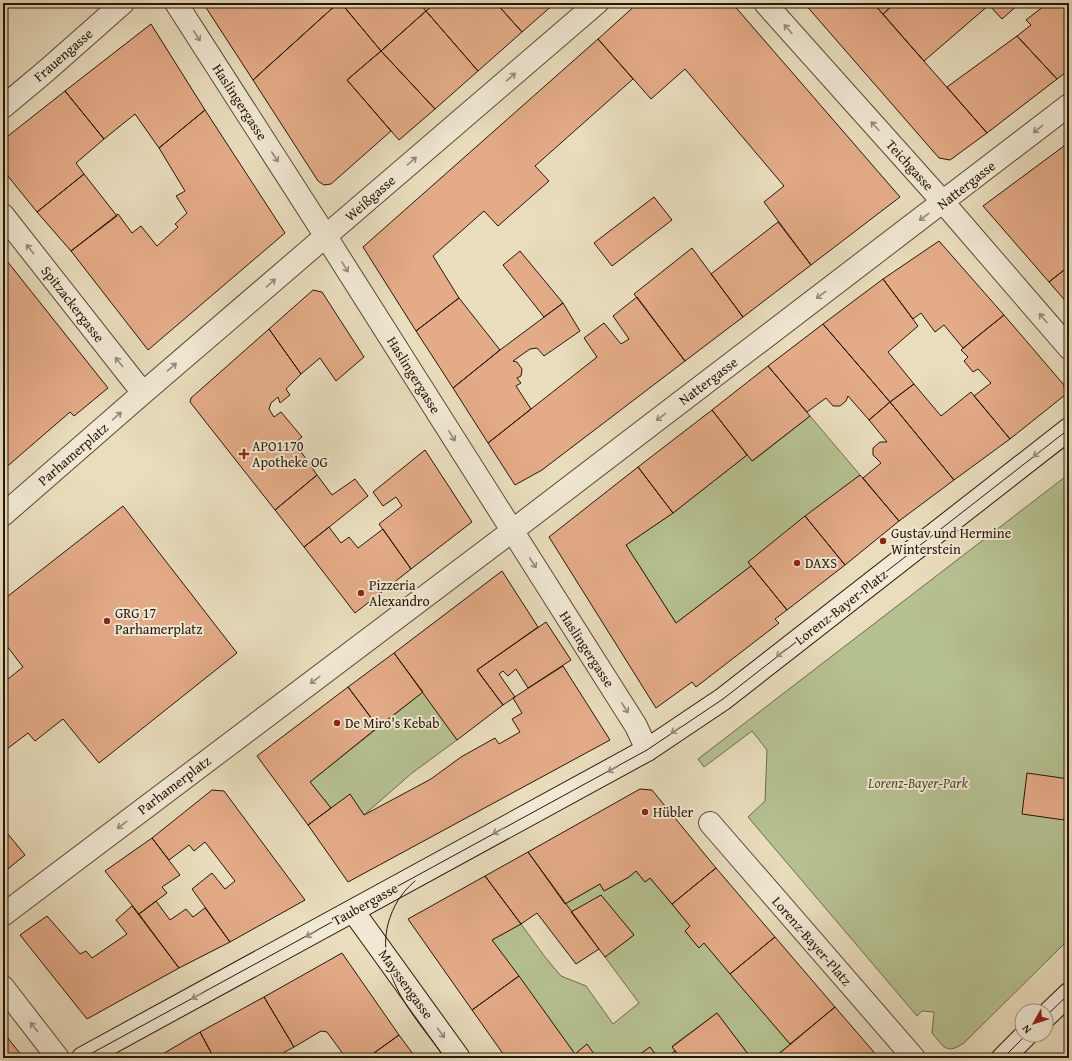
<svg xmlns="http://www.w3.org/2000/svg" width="1072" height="1061" viewBox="0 0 1072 1061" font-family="'Gentium Book Plus',serif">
<rect width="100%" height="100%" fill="#e9ddbd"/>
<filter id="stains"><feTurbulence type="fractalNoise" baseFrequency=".005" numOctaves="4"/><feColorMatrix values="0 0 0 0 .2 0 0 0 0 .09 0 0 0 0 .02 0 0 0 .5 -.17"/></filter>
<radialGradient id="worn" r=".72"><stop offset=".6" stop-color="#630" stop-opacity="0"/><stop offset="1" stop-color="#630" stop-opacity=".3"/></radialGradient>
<!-- green -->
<path fill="#b6c191" stroke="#6e6c4c" d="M419,3H436L426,11Z
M810,416L860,475L749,562L751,566L676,623L626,545L673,513L747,455L753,461Z
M1069,474V939L964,1043C946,1055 944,1047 932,1033L934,1012L922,1011L917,1016L748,817L765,801L767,750L752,731L704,767L698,759Z
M423,692L457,740L412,773L364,815L350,795L331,808L310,782Z
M636,871L645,882L650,878L690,926L685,931L699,948L704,943L790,1044C776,1057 769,1058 751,1058L717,1013L672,1046L675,1051L665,1058H658L650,1047L635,1058H597L587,1045L575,1054L492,940L521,924L545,957L561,976L586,986L613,1024L639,1003L605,957L634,935L601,896L571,912L565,904L600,884L604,891L629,877Z"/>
<!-- building -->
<path fill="#e4ab88" stroke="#271608" d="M203,3H338L253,80Z
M338,3H341L381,51L347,80L391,131L331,184L324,185L318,181L253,80Z
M341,3H419L426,11L381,51Z
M436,3H496L522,32L478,71L426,11Z
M496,3H555L522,32Z
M638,3H732L900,197L811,265L764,202L784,186L685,69L651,99L598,39Z
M804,3H873L987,133L950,160L939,158Z
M873,3H895L883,14Z
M895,3H987L989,5L924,61L883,14Z
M987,3H1020L1002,19Z
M1048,3H1069V70L1057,79L1017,36L1031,25L1026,20Z
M426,11L478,71L435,109L381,51Z
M151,24L205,110L159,148L135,114L104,139L65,91Z
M1017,36L1057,79L987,133L947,87Z
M598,39L633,79L535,166L549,181L498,226L484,211L433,256L459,298L416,331L363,247Z
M381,51L435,109L399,140L347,80Z
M65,91L104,139L76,163L84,174L37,212L3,170V140Z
M205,110L285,233L148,350L71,251L118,214L132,233L141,226L157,246L178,227L175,224L187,213L176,196L185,191L159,148Z
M1069,141V152L1064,146Z
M1064,146L1069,152V266L1049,282L983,206Z
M84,174L117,216L71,251L37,212Z
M654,197L672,220L612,266L594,243Z
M778,222L811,265L743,317L711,274Z
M939,241L1004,315L963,348L944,325L935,332L921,313L913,319L883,279Z
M692,248L743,317L685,361L634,294Z
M520,251L563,303L544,317L503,265Z
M3,256L108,388L74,416L70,412L3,470Z
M1069,266V305L1049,282Z
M883,279L918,326L888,352L914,384L890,402L823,324Z
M313,290L322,292L364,357L336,381L320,358L301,374L269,329Z
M637,297L685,361L542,470L515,485L488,443L597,357L584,338L604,323L621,344L629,339L613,316Z
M459,298L500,350L453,388L416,331Z
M563,303L580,331L544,356L537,348L530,349L513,361L517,362L522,369L521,376L517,378L521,383L516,386L531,409L488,443L453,388L500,350Z
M1004,315L1064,385L1065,395L1010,439L974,396L991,383L978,369L973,372L964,361L968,357L961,350Z
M823,324L890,402L869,420L848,396L846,401L840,406H833L826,398L807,412L768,366Z
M269,329L301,374L286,389L290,395L280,403L278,397L271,403L269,409L274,417L281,412L302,437L295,443L317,475L275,510L190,402L191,398Z
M768,366L810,416L752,461L712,410Z
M914,384L941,416L971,392L1010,439L954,480L890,402Z
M890,402L954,480L899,521L863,478L881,463L873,455V448L880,442H887L869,420Z
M712,410L747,455L673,513L638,467Z
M425,450L472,522L411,569L379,524L402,506L396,497L383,506L373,492Z
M638,467L673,513L626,545L676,623L751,566L787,610L775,619L779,623L696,687L692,682L656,708L549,537Z
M317,475L332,495L355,479L368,496L304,547L275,510Z
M860,475L899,521L845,565L805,516Z
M123,506L237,653L99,763L63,719L35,741L28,733L3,752V683L23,667L3,641V600Z
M805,516L845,565L787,610L748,562Z
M329,527L341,543L349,537L358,548L383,529L411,569L355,613L304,547Z
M502,571L538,627L477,670L503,705L457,740L394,653Z
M546,622L571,660L528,688L516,669L508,676L503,671L499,674L515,697L503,705L477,670Z
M394,653L423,692L378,727L348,687Z
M563,666L610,740L348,882L308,825L350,794L364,815L431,779L461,757L495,738L499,744L520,732L512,719L522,713L513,698Z
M348,687L378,727L310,782L331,808L308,825L257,756Z
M1027,773L1069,779L1064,820L1022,814Z
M640,789L652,790L716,868L672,904L650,878L645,882L636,871L629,877L604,891L600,884L565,904L528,852Z
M212,790L224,791L305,900L230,942L192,889L212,873L225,889L235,881L205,842L194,851L189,845L169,860L152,838Z
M3,828L25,855L3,873Z
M152,838L180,875L162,887L167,893L139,914L105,871Z
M528,852L599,949L576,964L537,913L521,924L485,876Z
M716,868L775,937L730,974L704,943L699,948L685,931L690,926L672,904Z
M485,876L521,924L492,940L519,976L472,1010L408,919Z
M601,895L634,935L605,957L571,912Z
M156,901L170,920L186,909L193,917L205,908L230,942L179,968L139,914Z
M132,906L179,968L87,1019L20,935L47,916L80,954L86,951L92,958L127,934L116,920Z
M775,937L835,1007L790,1044L730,974Z
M342,953L399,1035L367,1058H346L327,1032L321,1031L294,1047L264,997Z
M519,976L575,1054L569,1058H506L472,1010Z
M264,997L294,1047L274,1058H214L200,1032Z
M835,1007L879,1058H784L780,1053Z
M717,1013L751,1058H681L672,1047Z
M3,1032L22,1056L19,1058H3Z
M200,1032L214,1058H159L161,1055Z
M399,1035L416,1058H367Z
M587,1044L597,1058H569L575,1054Z
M650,1047L658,1058H635Z
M1069,1050V1058H1061Z
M675,1051L681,1058H665Z
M780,1053L784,1058H769Z"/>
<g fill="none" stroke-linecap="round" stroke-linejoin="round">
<defs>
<path id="street" d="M176,3L325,235L636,726L647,750
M765,3L943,202L1069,348
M3,107L46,71L123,3
M3,215L143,393
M3,515L143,393L597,3
M710,823L914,1058
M3,915L512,531L1069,105
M3,987L58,1058"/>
<path id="secondary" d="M353,911L459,1058
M1046,1016L1069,994
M83,1058L647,750L723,699L1069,429
M1003,1058L1026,1035"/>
</defs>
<!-- street casing -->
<use href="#street" stroke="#584835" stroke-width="24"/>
<!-- secondary casing -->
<use href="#secondary" stroke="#271608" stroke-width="24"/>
<!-- street -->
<use href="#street" stroke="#f1e9d4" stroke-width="22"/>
<!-- secondary -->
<use href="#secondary" stroke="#f1e9d4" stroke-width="22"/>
<!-- tram -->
<path stroke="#271608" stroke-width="1" d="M415,881C401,893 393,906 388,924C375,977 417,1019 445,1058
M1046,1016L1069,994
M83,1058L647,750L723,699L1069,429
M1003,1058L1026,1035"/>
</g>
<!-- one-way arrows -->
<defs><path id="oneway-shaft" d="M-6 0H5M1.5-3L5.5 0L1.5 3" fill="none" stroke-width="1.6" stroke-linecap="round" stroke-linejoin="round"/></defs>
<g stroke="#968a78">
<use href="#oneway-shaft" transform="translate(788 29) rotate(-132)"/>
<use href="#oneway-shaft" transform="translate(197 36) rotate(57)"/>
<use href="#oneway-shaft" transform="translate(511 77) rotate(-41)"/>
<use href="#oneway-shaft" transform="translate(875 126) rotate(-132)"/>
<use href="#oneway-shaft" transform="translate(1038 129) rotate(142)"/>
<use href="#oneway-shaft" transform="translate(275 157) rotate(57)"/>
<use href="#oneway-shaft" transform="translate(412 161) rotate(-41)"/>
<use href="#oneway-shaft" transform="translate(924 217) rotate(143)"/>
<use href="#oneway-shaft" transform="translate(30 249) rotate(-128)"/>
<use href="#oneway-shaft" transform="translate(345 267) rotate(58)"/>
<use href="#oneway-shaft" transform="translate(271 283) rotate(-41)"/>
<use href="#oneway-shaft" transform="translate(821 295) rotate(143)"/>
<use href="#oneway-shaft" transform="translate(1043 318) rotate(-131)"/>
<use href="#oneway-shaft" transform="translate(119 362) rotate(-128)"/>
<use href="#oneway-shaft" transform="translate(172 367) rotate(-41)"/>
<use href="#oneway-shaft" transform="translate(117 416) rotate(-41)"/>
<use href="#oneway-shaft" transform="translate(661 417) rotate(143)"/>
<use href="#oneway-shaft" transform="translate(452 436) rotate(58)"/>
<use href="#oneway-shaft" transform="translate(1038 453) rotate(142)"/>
<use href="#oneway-shaft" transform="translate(533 563) rotate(57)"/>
<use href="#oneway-shaft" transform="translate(781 653) rotate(142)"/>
<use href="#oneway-shaft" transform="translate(315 680) rotate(143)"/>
<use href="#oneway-shaft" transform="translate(625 708) rotate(57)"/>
<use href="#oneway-shaft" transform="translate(676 730) rotate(146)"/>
<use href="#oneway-shaft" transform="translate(613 769) rotate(151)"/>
<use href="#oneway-shaft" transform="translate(122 825) rotate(143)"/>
<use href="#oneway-shaft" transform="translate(498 831) rotate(151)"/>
<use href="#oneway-shaft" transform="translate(311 934) rotate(151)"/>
<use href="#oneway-shaft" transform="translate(197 996) rotate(151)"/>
<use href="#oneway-shaft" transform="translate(34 1027) rotate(-128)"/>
<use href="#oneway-shaft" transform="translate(441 1033) rotate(54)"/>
</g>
<!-- markers -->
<g fill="#8f2418" stroke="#f1e9d4" stroke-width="1.5">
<path d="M242 448h4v4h4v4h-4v4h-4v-4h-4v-4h4z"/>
<circle cx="883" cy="541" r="4"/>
<circle cx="797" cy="563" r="4"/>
<circle cx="361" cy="593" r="4"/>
<circle cx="107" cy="621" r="4"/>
<circle cx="337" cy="723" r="4"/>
<circle cx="645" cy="812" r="4"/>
</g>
<g text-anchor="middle" stroke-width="4" stroke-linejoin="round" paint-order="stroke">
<!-- street labels -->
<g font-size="14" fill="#271608" stroke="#f1e9d4">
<text transform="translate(63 55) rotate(-41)" y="5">Frauengasse</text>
<text transform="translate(240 102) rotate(57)" y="5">Haslingergasse</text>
<text transform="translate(910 165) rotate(48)" y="5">Teichgasse</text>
<text transform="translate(966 185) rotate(-38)" y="5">Nattergasse</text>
<text transform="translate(370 198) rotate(-41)" y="5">Weißgasse</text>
<text transform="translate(73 304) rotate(52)" y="5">Spitzackergasse</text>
<text transform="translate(414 375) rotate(58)" y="5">Haslingergasse</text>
<text transform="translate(708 381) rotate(-37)" y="5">Nattergasse</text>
<text transform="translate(73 454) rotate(-41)" y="5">Parhamerplatz</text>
<text transform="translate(841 607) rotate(-38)" y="5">Lorenz-Bayer-Platz</text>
<text transform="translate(587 649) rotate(57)" y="5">Haslingergasse</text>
<text transform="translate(174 785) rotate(-37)" y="5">Parhamerplatz</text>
<text transform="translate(365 904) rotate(-29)" y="5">Taubergasse</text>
<text transform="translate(812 941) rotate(49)" y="5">Lorenz-Bayer-Platz</text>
<text transform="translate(406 984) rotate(54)" y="5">Mayssengasse</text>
</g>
<!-- poi labels -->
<g font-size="14" fill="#271608" stroke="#f1e9d4" text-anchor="start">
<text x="252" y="451">APO1170<tspan x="252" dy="16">Apotheke OG</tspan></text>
<text x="891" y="538">Gustav und Hermine<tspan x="891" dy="16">Winterstein</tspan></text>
<text x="805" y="568">DAXS</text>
<text x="369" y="590">Pizzeria<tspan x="369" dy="16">Alexandro</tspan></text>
<text x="115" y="618">GRG 17<tspan x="115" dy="16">Parhamerplatz</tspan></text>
<text x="345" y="728">De Miro's Kebab</text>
<text x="653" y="817">Hübler</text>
</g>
<!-- park labels -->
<g font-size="14" font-style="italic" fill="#524931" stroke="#f1e9d4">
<text x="918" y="788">Lorenz-Bayer-Park</text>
</g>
</g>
<!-- margin -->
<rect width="1072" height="1061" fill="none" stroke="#e9ddbd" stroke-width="16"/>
<rect x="4" y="4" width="1064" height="1053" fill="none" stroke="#271608" stroke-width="2"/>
<rect x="8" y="8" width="1056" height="1045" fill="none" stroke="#271608"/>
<!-- north arrow -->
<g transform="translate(1034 1023) rotate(231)"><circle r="19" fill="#f1e9d4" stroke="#a09582"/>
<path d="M0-3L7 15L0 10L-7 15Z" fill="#8f2418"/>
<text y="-6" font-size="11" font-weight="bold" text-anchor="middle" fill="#271608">N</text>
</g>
<rect width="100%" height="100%" filter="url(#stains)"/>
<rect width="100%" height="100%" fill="url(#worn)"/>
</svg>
